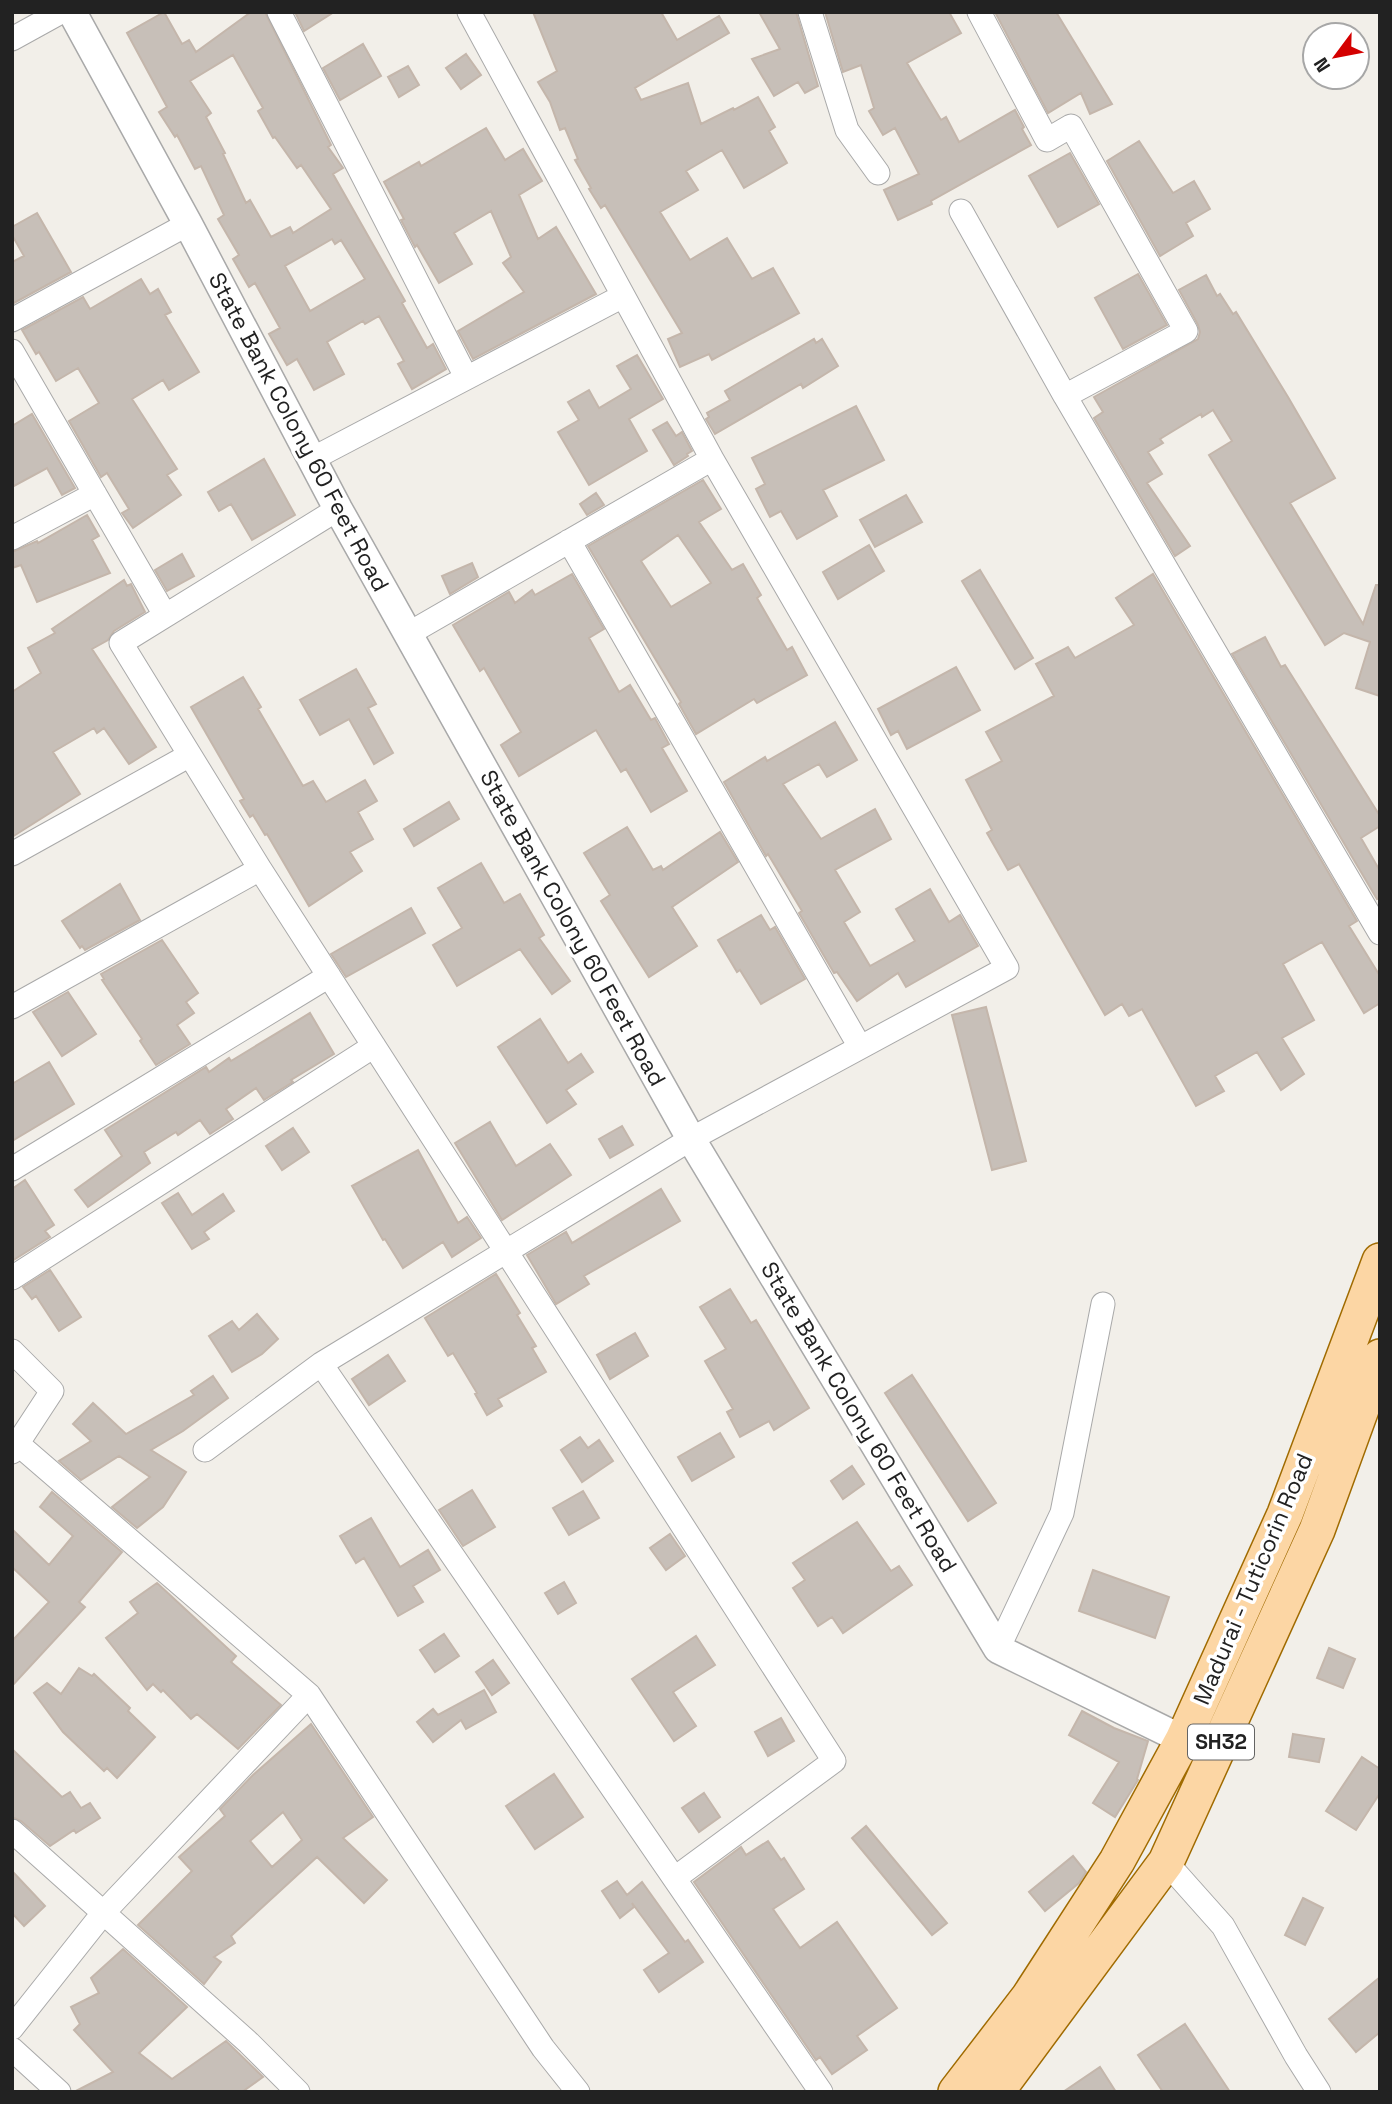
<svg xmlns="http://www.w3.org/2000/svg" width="1392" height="2104" viewBox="0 0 1392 2104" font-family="'Space Grotesk',sans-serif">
<rect width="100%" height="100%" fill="#f2efe9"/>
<!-- building -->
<path fill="#c7bfb8" stroke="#c4b6ab" stroke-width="2" fill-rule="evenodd" d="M164,12L182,44L189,40L196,52L251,12H265L331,145L328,147L343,168L333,174L405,301L402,303L427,348L433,344L446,369L412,389L398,364L404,361L379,316L365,324L363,321L327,342L344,374L314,390L297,359L287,365L269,334L280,328L255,283L249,287L233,259L239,255L218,219L224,215L201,166L195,169L177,135L175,137L159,112L167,107L127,33ZM233,55L263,108L258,111L273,138L275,137L297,168L301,165L331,209L293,233L290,227L271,237L250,200L246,203L223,154L225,153L206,117L211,113L190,81ZM332,239L335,244L341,240L365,279L310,311L285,266Z
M295,12H334L304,31Z
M533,12H661L677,40L719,16L729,33L635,88L641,100L688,83L701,124L733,108L734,110L758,97L775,127L769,131L787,163L744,188L722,150L686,171L698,190L660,212L690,260L727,238L752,279L773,268L799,313L712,360L709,354L680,367L668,339L682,333L605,205L601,208L589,189L591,188L575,160L578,159L565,128L560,130L550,102L538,82L557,71Z
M759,12H796L818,86L805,93L798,82L774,96L752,59L780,49Z
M825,12H949L961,33L907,63L941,120L946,117L959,142L1015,110L1024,127L1022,129L1031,145L931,201L932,204L898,220L884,190L919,174L895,128L883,135L869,111L874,108L861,65L843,72Z
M995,12H1056L1112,104L1090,114L1081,93L1048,113Z
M363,44L381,76L340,100L323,68Z
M466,54L481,75L461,89L446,68Z
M408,66L419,85L399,97L388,77Z
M486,128L505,160L523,149L542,181L519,195L538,239L556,227L596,294L473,359L458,331L524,292L503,263L511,257L491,211L454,233L472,264L439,283L417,245L415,247L401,220L404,219L384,182L419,162L421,166Z
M1139,141L1173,193L1194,181L1210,209L1186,223L1193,236L1160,256L1107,161Z
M1070,153L1099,204L1058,227L1029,176Z
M37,213L71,272L12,304V262L24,256L12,235V227Z
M1138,274L1167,325L1123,349L1095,298Z
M1206,275L1217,296L1220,294L1233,314L1236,312L1288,397L1335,478L1290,503L1363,624L1376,585H1380V696L1356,688L1370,642L1344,633L1325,645L1209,455L1232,441L1213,410L1202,417L1201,414L1160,439L1163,443L1148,452L1162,474L1147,483L1190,546L1175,556L1094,418L1103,412L1094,397L1198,339L1200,332L1198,325L1179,290Z
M141,279L150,294L158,289L171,312L165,315L199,372L169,390L163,380L132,399L177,469L167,475L181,495L133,528L122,513L129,509L107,473L101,477L69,421L99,403L78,368L56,381L39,352L36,354L22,330L83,297L90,309Z
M814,339L816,343L822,339L838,366L803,388L801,384L715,434L706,419L709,417L707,413L730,400L725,391Z
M637,355L663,399L629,419L647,451L589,485L558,432L579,420L568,402L589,390L599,408L631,389L617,366Z
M856,406L884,460L823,490L837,516L797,539L781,511L770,517L756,489L765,484L752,458Z
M32,414L75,488L62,495L47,468L12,487V426Z
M667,422L676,436L682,432L692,451L687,454L688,456L674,465L653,430Z
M264,459L295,515L252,540L231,504L219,511L208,492Z
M703,480L721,509L699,522L732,570L743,564L761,595L757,598L787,650L792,647L807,675L757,703L754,699L696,734L679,704L681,702L588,546ZM678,535L711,583L671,607L641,561Z
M596,493L604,505L587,515L580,504Z
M906,495L922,522L875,547L860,520Z
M87,515L99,536L92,540L110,573L37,602L21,565L12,568V552L37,541L38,543Z
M869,545L884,571L838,599L823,572Z
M182,554L194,576L167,591L155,570Z
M472,563L478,577L450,594L442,576Z
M980,570L1033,658L1015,669L962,581Z
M572,574L604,629L589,638L619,692L630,685L651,720L655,718L669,744L662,748L687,791L651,812L626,769L621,772L596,730L519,776L501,745L521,732L484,668L480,671L453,625L509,592L515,603L532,590L535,595Z
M1153,574L1357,921L1349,926L1380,976V1003L1364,1013L1322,942L1283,964L1314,1020L1282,1038L1304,1074L1281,1090L1257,1052L1215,1076L1224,1091L1196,1106L1142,1009L1129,1016L1122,1004L1105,1015L1019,864L1008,870L987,833L992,830L966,780L1002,761L986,732L1054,696L1036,664L1068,647L1075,658L1134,625L1116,598Z
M124,580L127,586L131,584L145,612L114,631L108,640L92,649L156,747L129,764L104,728L97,733L94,728L53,752L80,794L12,837V692L41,673L28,648L55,633L52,629Z
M1265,637L1281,667L1285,665L1380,816V826L1361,838L1380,871V898L1377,899L1232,654Z
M956,667L980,710L907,749L898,731L891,735L878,709Z
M356,669L376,704L368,708L393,753L374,764L349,719L320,735L300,700Z
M243,677L261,707L258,709L303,786L313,781L326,802L365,780L377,801L358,812L373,839L350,852L362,871L309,906L267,834L265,835L253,815L250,817L240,801L244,799L191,707Z
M835,722L857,760L827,777L819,764L783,784L821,839L875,809L891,839L835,870L860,912L844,922L870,966L915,941L896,909L930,889L949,922L960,915L978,946L906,987L898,973L857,1001L837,972L834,973L799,913L802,911L768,854L766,856L724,782L765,757L767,761Z
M449,802L459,819L414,846L404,829Z
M627,827L653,870L661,866L663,870L720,832L738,862L672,907L697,946L649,977L601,901L610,895L584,853Z
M481,863L504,903L520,894L544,935L539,938L570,981L552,994L520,949L457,986L433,945L462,928L438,888Z
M120,884L140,920L85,950L82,946L80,948L62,921Z
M411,908L425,933L346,977L331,954Z
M761,915L770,930L775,927L805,979L761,1004L740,970L737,972L718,940Z
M162,940L198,993L186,1002L194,1013L177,1025L190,1044L156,1065L140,1041L142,1039L102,980L104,979L101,974Z
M68,992L96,1034L62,1056L33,1012Z
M986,1007L1026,1161L992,1170L952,1015Z
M310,1013L334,1054L291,1080L293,1082L264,1100L256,1088L226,1109L233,1119L210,1134L200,1120L178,1135L176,1132L144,1152L150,1163L88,1207L75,1190L122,1156L105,1130L206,1067L209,1072L229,1058L231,1061Z
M540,1019L568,1063L581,1054L593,1072L566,1090L576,1104L547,1123L498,1047Z
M49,1062L74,1104L12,1141V1084Z
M490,1122L516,1166L550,1144L571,1175L502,1220L455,1143Z
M622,1126L633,1145L610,1158L599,1139Z
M293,1128L309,1152L282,1170L266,1146Z
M418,1150L458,1223L467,1217L481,1238L452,1257L443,1242L403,1268L385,1239L383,1240L352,1186Z
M25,1180L54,1225L45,1231L50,1237L12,1261V1189Z
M661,1189L680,1221L584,1276L589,1284L556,1304L527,1255L566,1232L572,1243Z
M178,1193L192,1215L223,1194L234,1211L204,1232L209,1239L192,1249L162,1203Z
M50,1270L81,1317L59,1331L36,1296L32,1299L23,1287Z
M496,1274L520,1313L517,1315L536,1346L532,1348L546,1372L498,1399L502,1406L487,1415L475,1394L477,1393L453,1353L448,1356L425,1318Z
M730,1289L751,1323L756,1320L809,1408L774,1430L769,1421L740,1437L727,1412L733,1409L705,1361L726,1349L700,1307Z
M257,1314L278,1339L262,1354L232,1372L209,1336L232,1321L239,1330Z
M635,1333L648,1356L610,1379L597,1355Z
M388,1355L405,1381L369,1405L352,1379Z
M912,1375L996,1503L968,1521L885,1393Z
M213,1376L228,1398L183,1431L151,1450L186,1472L163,1507L137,1528L112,1507L150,1477L119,1456L81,1480L59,1461L91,1441L73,1424L93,1403L126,1434L194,1395L191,1391Z
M720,1433L734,1457L692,1481L678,1457Z
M580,1437L588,1448L599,1440L613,1461L582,1482L561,1450Z
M852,1466L864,1484L843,1499L831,1481Z
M472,1490L495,1527L463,1546L439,1510Z
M583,1491L599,1518L569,1535L553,1508Z
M52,1492L122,1552L79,1602L85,1607L12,1686V1641L49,1602L12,1567V1529L49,1565L73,1536L40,1507Z
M371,1518L400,1567L428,1550L440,1570L413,1586L423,1602L398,1616L364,1558L356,1563L340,1536Z
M857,1522L891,1571L899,1566L912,1585L843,1633L832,1617L818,1626L793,1588L805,1580L793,1563Z
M670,1534L685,1556L666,1570L650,1548Z
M1093,1570L1169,1597L1155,1638L1079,1611Z
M564,1582L576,1603L558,1614L545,1593Z
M157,1583L236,1656L231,1662L281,1705L238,1749L197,1714L191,1719L163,1690L161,1692L153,1684L147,1690L106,1638L138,1613L130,1602Z
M444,1634L459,1656L435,1672L420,1650Z
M696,1636L715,1665L673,1692L696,1726L674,1741L632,1679Z
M1329,1648L1355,1659L1343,1688L1317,1678Z
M493,1660L509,1683L492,1695L476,1672Z
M79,1668L92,1676L94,1674L130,1708L128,1711L155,1737L117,1778L107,1768L104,1771L63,1732L34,1693L47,1683L61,1694Z
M484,1690L496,1712L466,1729L461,1720L433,1742L417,1722L433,1709L438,1715Z
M1082,1711L1114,1728L1148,1741L1137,1779L1138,1780L1115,1817L1093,1803L1119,1762L1069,1735Z
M781,1718L794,1741L768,1756L755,1732Z
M311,1724L373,1817L343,1838L387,1880L364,1903L317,1857L231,1936L235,1943L214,1957L221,1962L204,1984L138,1925L192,1871L179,1857L225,1816L220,1809L253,1775ZM283,1812L302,1840L272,1867L250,1841Z
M1293,1734L1324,1739L1319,1762L1289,1757Z
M12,1749L62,1797L70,1792L81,1808L90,1803L100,1818L76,1833L74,1830L50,1846L21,1821L12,1817Z
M1362,1757L1380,1769V1793L1356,1830L1326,1811Z
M554,1774L583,1817L535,1849L506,1806Z
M704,1793L720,1817L699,1832L682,1808Z
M866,1826L947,1923L932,1935L852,1838Z
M768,1841L781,1860L784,1858L804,1889L773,1909L800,1948L837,1922L897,2008L857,2036L867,2050L832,2074L820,2057L816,2060L694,1882L741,1847L746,1855Z
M1073,1856L1086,1872L1079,1883L1045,1911L1029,1892Z
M12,1871L45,1906L24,1926L12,1913Z
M617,1881L627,1895L642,1882L685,1942L688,1940L703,1962L659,1992L644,1970L669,1953L632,1903L634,1907L620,1918L602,1891Z
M1303,1898L1323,1908L1305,1945L1285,1935Z
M123,1949L187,2007L139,2053L172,2079L226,2041L263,2077L242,2092H74L113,2072L74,2030L80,2024L71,2007L99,1993L91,1978Z
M1380,1977V2032L1356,2052L1329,2019Z
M1185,2024L1230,2092H1163L1138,2055Z
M1100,2067L1116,2092H1063Z"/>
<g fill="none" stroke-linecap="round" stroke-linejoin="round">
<defs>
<path id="minor" d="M279,12L466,377
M810,12L847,130L878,173
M12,39L61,12
M961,211L1065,396L1186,331L1071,126L1047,140L979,12
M12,320L188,224
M12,351L165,615
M1065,396L1380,933
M312,459L623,296
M12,538L95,494
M569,541L860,1047
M408,634L712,459
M12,854L190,755
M260,869L121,643L338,509
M12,1007L260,869L834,1761L675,1878
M12,1169L329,976
M12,1278L374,1046
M12,1351L52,1391L12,1452
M321,1364L821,2092
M18,1444L309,1695L543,2048L578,2092
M205,1450L321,1364L691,1139L1007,968L712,459L469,12
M998,1649L1062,1513L1103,1304
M12,1831L249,2043L298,2092
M1166,1862L1223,1926L1296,2056L1319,2092
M12,2028L104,1912L309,1695
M12,2049L59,2092"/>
<path id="tertiary" d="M72,12L188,224L338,509L691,1139L998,1649L1202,1749"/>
<path id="primary" d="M956,2092L1029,1997L1117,1861L1183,1740L1285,1514L1380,1261
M996,2092L1166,1862L1317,1530L1380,1357"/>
</defs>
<!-- minor casing -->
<use href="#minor" stroke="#a9a9a9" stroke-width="25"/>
<!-- tertiary casing -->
<use href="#tertiary" stroke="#a9a9a9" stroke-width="31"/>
<!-- primary casing -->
<use href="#primary" stroke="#a06b00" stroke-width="38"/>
<!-- minor -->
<use href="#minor" stroke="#fff" stroke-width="23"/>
<!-- tertiary -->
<use href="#tertiary" stroke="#fff" stroke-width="28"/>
<!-- primary -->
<use href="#primary" stroke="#fcd6a4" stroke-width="35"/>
</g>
<g text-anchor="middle" stroke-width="7" stroke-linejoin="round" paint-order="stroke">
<!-- shield labels -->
<rect fill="#fff" stroke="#646464" stroke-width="2" x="1188" y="1724.5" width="66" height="35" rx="5"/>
<g font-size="21" font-weight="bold" fill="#222">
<text x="1221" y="1749">SH32</text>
</g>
<!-- street labels -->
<g font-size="23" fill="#222" stroke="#fff">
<text transform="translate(299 432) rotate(62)" y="8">State Bank Colony 60 Feet Road</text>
<text transform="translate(573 928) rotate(61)" y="8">State Bank Colony 60 Feet Road</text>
<text transform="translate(859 1417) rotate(59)" y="8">State Bank Colony 60 Feet Road</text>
<text transform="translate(1253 1579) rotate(-67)" y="8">Madurai - Tuticorin Road</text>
</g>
</g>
<!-- border -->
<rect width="1392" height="2104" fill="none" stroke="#222222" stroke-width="28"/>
<!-- north arrow -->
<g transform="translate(1336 56) rotate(238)"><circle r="33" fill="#ffffff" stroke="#a7a7a7" stroke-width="2"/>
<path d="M0-5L12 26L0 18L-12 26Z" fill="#d40000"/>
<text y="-10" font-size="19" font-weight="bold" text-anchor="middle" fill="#222222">N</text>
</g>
</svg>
